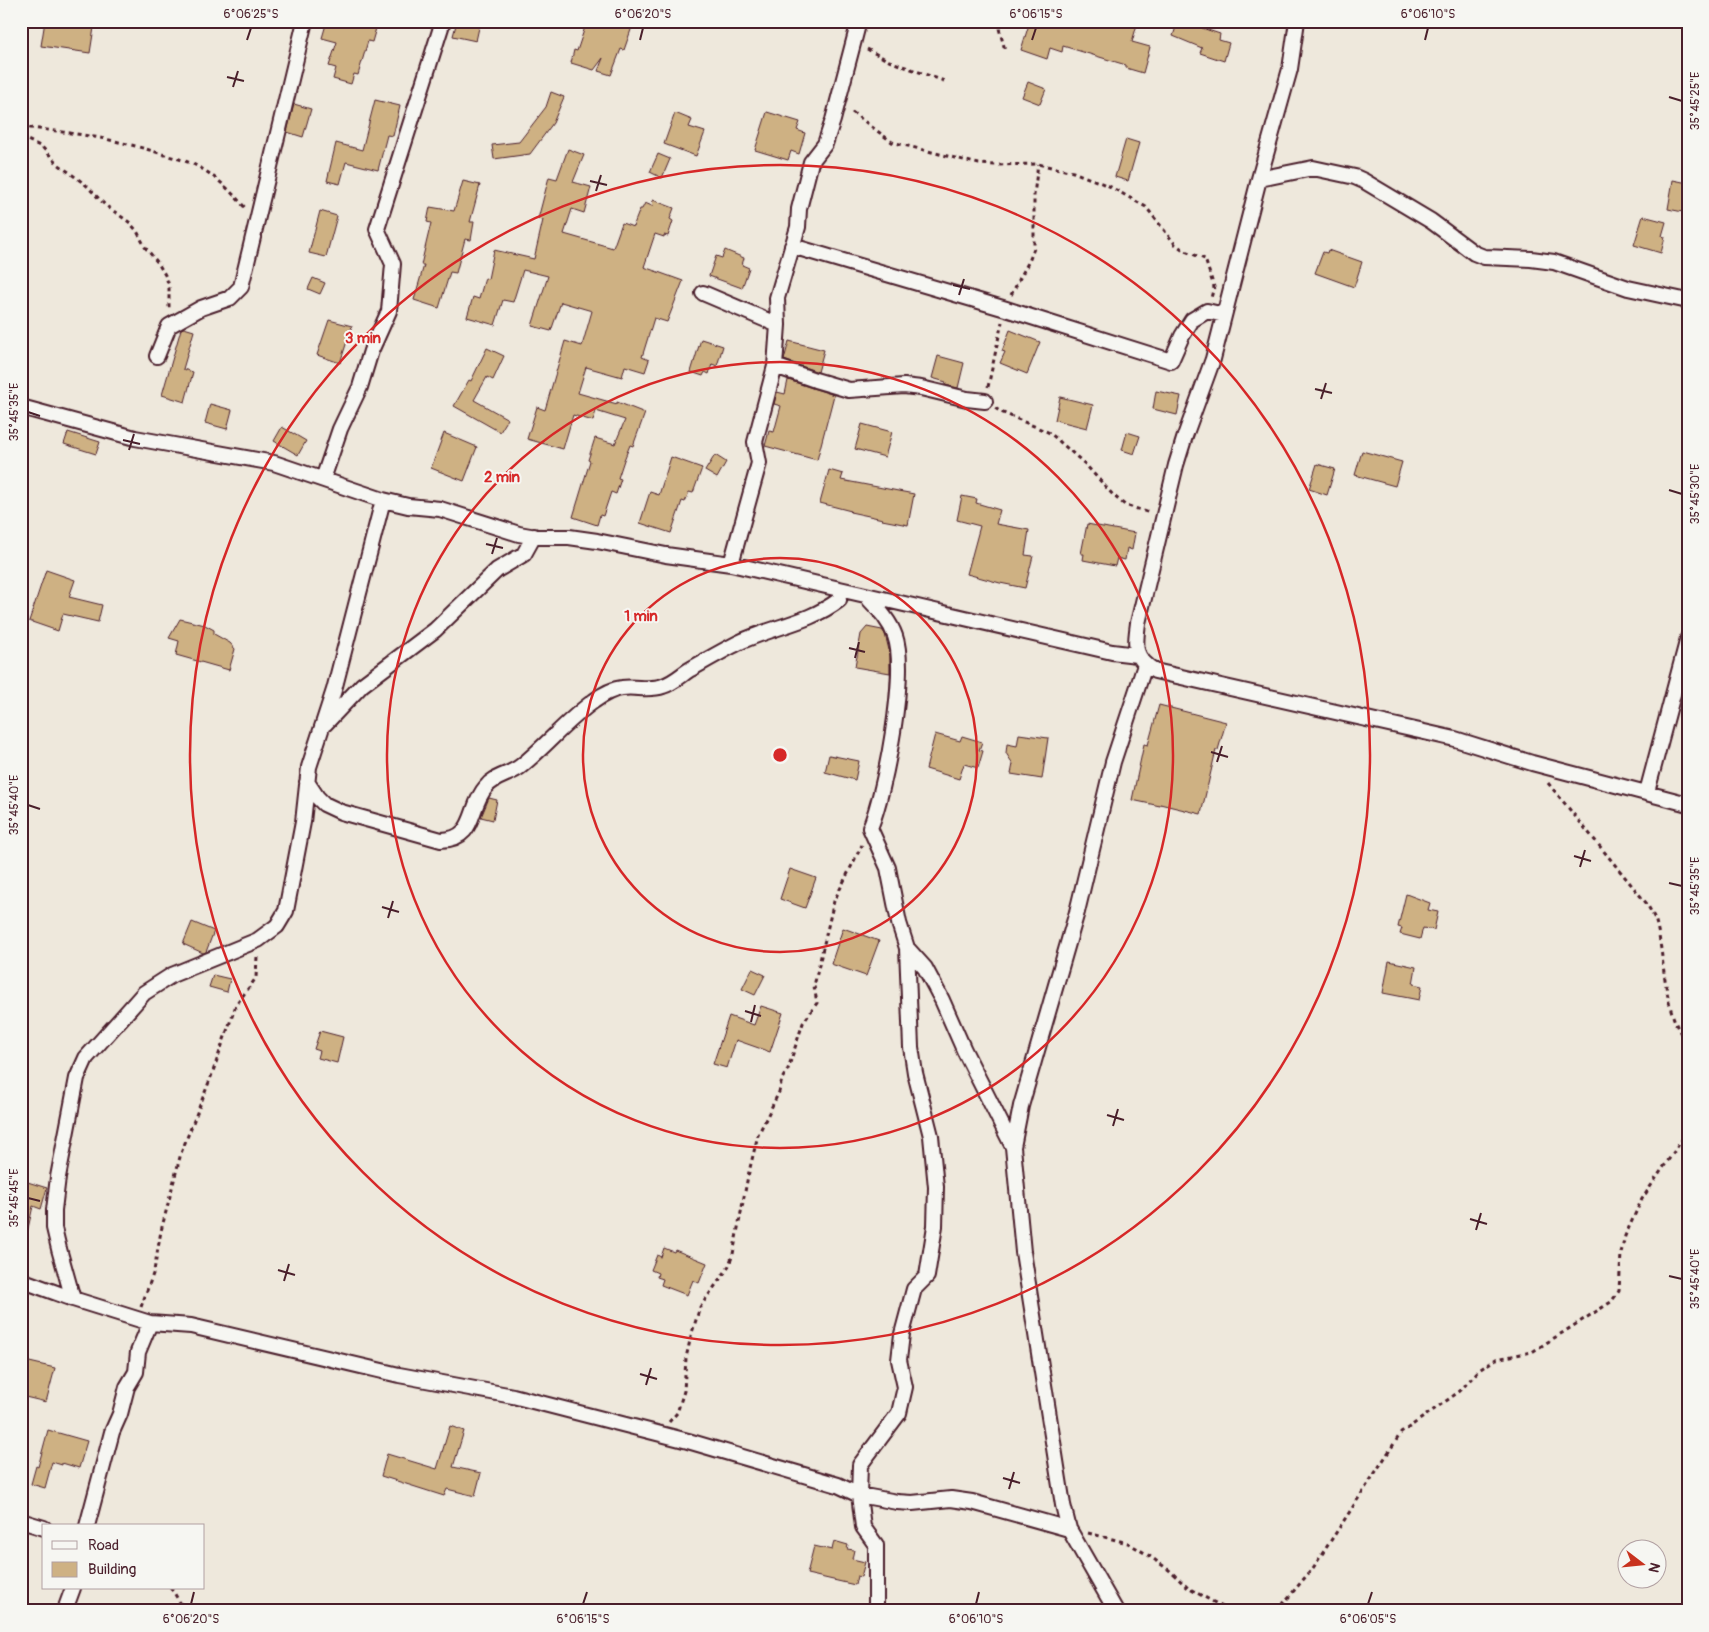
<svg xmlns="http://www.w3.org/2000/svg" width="1709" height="1632" viewBox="0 0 1709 1632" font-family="Pangolin,sans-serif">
<rect width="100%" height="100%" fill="#eee8dc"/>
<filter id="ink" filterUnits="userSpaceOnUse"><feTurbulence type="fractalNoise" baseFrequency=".02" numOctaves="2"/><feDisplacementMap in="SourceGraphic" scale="10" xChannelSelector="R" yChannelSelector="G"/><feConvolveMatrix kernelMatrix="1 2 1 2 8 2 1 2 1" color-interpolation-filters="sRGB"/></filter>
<g filter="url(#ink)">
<!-- building -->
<path fill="#ceb183" stroke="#4a1f2b" d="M45,21H95L90,53L41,46Z
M327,21H378L372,42L368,41L358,75L354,74L351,84L333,79L336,68L329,66L337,42L322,38Z
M457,21H471L480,23L476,41L453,36Z
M587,21H634L624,50L621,49L611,75L598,71L603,58L594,70L571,63L574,50L577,51Z
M1030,21H1138L1132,42L1150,47L1143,73L1126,68V65L1063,46L1062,52L1050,48L1047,59L1021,50Z
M1178,21H1205L1202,28L1220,34L1219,40L1229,43L1224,61L1200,53L1202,48L1173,36Z
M1028,82L1046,89L1040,104L1022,97Z
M551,92L564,97L553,123L530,154L494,159L492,145L519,142L546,107Z
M375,100L400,106L393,136L387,135L378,170L346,162L340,184L327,181L336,143L362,150Z
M294,104L311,109L303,137L287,132Z
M767,112L800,122L797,130L805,133L799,154L791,151L788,160L755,150Z
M675,113L692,120L689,127L705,132L696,156L664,144Z
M1126,139L1139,143L1128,181L1115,177Z
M568,149L584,155L573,182L591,187L584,213L572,209L564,234L613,248L622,223L633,227L640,209H642L645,203L652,206L653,200L674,208L670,219L673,221L668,236L664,235V237L655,234L644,267L683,281L667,322L654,318L642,357L649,360L645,372L625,366L622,377L586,367L578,393L617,404V402L645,413L633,446L630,445L624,460L618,478L621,479L616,494L611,492L603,516L600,515L597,525L573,517L590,461L588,460L595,438L615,444L625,420L596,411L593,421L573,415L563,449L527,439L537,407L545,410L565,341L582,346L592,311L561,302L551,331L532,326L548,276L523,270L513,302L503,300L495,325L467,317L473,297L479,299L485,278L488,279L494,250L534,259L543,220L538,219L549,177L557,179Z
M658,154L670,159L662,178L650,172Z
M1673,180L1688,183V213L1668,209Z
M463,181L480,185L470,222H474L471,240L465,239L456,273L450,272L439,308L414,300L424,265H421L431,223L427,222L430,207L454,211Z
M320,211L337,216L326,257L309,253Z
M1643,216L1666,222L1662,236L1665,237L1661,253L1634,245Z
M725,250L744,258L742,265L749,268L742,288L709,276L716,256L722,258Z
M1328,250L1362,262L1354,287L1315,273L1323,252L1327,253Z
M313,278L325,283L320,294L308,289Z
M329,320L352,326L340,363L317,355Z
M184,328L194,331L183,369L193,372L185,402L162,395L181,329Z
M1010,330L1040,342L1027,374L1000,363L1005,352L1002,351Z
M701,339L723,346L717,366L712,364L709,374L705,372L703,376L691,372Z
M789,341L824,350L818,372L784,360Z
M487,348L504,356L493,380L487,377L474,400L508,419L500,432L454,406L469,380L471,381Z
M938,356L964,363L958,388L945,385L946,382L932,378Z
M788,380L834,395L817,460L765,446L769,431L774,432L781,406L774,404L777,392L785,394Z
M1156,391L1181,396L1177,415L1153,409Z
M1060,397L1093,405L1087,428L1055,420Z
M210,404L232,410L227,429L205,423Z
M862,424L892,432L885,457L855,449Z
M282,427L306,441L298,455L274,441Z
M68,432L100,442L96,454L64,444Z
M1127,432L1140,436L1134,454L1122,450Z
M444,433L477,447L464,481L431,468Z
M1362,451L1402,462L1395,486L1355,475Z
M715,455L726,462L717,478L705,471Z
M671,457L702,468L693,493L689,492L685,502L682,501L671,533L640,523L650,492L659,495Z
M1317,464L1335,469L1327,495L1309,489Z
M829,470L843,474L841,480L914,494L908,525L882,520L883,519L850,512L851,511L820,503Z
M962,496L977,499L976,503L1000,510L996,524L1029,530L1025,555L1033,556L1025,588L1000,583L967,574L980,526L957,520Z
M1087,524L1135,533L1132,550L1127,548L1125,560L1117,558L1115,566L1083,560L1084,554H1081Z
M46,570L75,580L69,597L102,605L98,622L63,614L58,631L29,621Z
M180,619L205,625L214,630V634L230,643L235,649L229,670L176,655L179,641L169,638Z
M867,627L882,630L885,634L890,654V673L855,667L861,634Z
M1159,705L1226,722L1218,750H1216L1201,814L1160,804V806L1132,800L1144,744L1148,745Z
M935,734L960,741L962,736L982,742L979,750L983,751L978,768L964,764L959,779L926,769Z
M1019,734L1048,738L1042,779L1011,774L1013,764L1006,753L1007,744L1017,746Z
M829,755L859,761L855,780L825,772Z
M489,798L497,800L493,820L481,817Z
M790,869L816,878L805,908L780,899Z
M1406,894L1430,903L1428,910L1438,912L1434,930L1423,928L1420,939L1400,934L1402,928L1398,927Z
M192,922L214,931L206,952L203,953L183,944Z
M843,928L879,941L866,976L831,964Z
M1389,961L1416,967L1413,984L1422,986L1419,1000L1383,993Z
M752,969L765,975L755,995L742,989Z
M213,975L230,979L227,992L209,987Z
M761,1006L783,1013L770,1052L736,1040L727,1068L713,1064L729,1016L754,1025Z
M320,1031L343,1037L337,1063L318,1058L320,1051L314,1049Z
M21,1180L47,1188L41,1209L33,1206L27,1233H21Z
M664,1248L674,1252L675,1250L707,1263L699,1283L693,1280L687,1295L661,1285L663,1279L657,1277L658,1273L651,1270L657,1255L661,1257Z
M21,1360L55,1368L46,1402L21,1396Z
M450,1426L464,1431L453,1467L481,1473L475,1496L447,1489L444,1496L381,1476L387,1454L437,1469Z
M48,1430L87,1441L79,1468L62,1463V1465L52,1462L45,1488L31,1484L36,1466L38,1467Z
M834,1541L848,1545L847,1549L854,1550L852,1559L865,1562L861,1577L857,1576L855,1585L807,1574L814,1546L832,1550Z"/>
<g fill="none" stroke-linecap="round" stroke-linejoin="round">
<defs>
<path id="minor" d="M1297,21L1290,69L1259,179L1213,359L1185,436L1176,465L1138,623C1135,646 1133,658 1155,671L1455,739L1532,763L1688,804
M1259,179L1313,168L1355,177L1364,181L1431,221L1474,253L1484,257L1531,259L1554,262L1628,288L1688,301
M792,246L1006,309L1171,361L1182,336L1192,320L1207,311L1224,315
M703,293L778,325L775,366L815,380L849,390L904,386L921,388L967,399L985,401
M778,325L777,298L798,227L799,209L811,162L825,144L833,120L859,21
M157,356L169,326L201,308L230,298L241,287L305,21
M21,407L135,438L274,463L383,500L408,506L440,509L519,534L536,537H569L597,541L666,555L731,564L1112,652L1137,655
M323,479L340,429L360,387L371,351L389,311L393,264L377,229L443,21
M731,564L759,463L755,442L775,366
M866,596C877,608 889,619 895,636C908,672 885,792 870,828L888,868L899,923L907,948L911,1047L915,1073L931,1136L936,1187L935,1226L927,1276L914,1289L902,1334L899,1360L905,1387L899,1413L860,1465L859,1495L863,1527L876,1545V1611
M325,724L362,685L435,630L497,570L524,554L534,536
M307,782L317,797L324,804L341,812L441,840C477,839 468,807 486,787C494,776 510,775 521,766C547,745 567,720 594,701C602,695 613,689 622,688C636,686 649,691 663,686C673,683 680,676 689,670C705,661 722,651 738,643C771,627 809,623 839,600
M1647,792L1688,638
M907,948L925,968L942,1000L964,1050L1013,1147
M21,1280L73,1299L150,1323L191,1326L399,1375L513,1396L688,1441L838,1485L859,1495L897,1502L912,1503L951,1499L972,1502L1069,1529
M73,1299L59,1249L54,1228V1210L58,1177L77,1078L86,1058L144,993L172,975L258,940L277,926L286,911L303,822L309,767L334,690L383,500
M21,1521L44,1528
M87,1526L112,1432L120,1414L127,1387L136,1372L138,1352L150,1323
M66,1611V1607L73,1588
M1116,1611L1069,1529L1063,1505L1023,1252L1013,1147L1021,1106L1077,912L1113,762L1145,665"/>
</defs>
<!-- minor casing -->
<use href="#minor" stroke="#4a1f2b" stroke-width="18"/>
<!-- path -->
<path stroke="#4a1f2b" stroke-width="3" stroke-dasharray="4 4" stroke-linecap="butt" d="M997,21L1005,50
M867,49L889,61L944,81
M852,112L892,142L979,164L995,165L1038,164L1073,172L1109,186L1146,207L1175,244L1185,251L1205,259L1214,287L1211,298
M21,127C70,132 118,139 165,155C175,158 188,161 197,166C217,177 232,192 246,209
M21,137L42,147L58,164L86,185L105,205L129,222L137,231L145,247L158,263L165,275L169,285V311
M1011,295L1030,259L1034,248V195L1038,164
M988,387L1002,322
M995,408L1001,412L1050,433L1085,464L1114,496L1125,505L1150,513
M1548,783L1647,904C1650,910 1654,916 1656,922C1665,955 1663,1019 1688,1042
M141,1307L154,1271L161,1231L181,1153L211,1077L236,1005L256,978L257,956
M669,1422L677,1413L684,1391L686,1358L691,1336L700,1307L728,1268L733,1254L748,1176L758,1135L779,1092L782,1079L788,1069L803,1023L817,1003L814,986L834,901L862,845
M1088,1533L1128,1543L1148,1555L1169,1570L1188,1588L1228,1610L1233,1611
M170,1588L173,1591L185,1611
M1277,1611L1313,1568L1401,1433L1460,1391L1479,1370L1496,1359L1532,1352L1611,1302L1619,1291L1621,1253L1625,1236L1642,1199L1688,1131"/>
<!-- minor -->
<use href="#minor" stroke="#f6f6f2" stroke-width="14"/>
</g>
</g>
<!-- ticks -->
<path fill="none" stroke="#4a1f2b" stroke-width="2" d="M247,40L251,28M640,40L643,28M1032,40L1036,28M1425,40L1428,28M227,77L244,81M233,87L238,71M1669,97L1682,101M590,181L607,185M596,191L601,175M953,285L970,289M959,295L964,279M1315,389L1332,393M1321,399L1326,383M28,412L40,416M123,440L140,444M129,450L134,434M1669,490L1682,494M486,544L503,548M492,554L497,538M849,648L865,652M855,658L859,642M1211,752L1228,757M1217,762L1222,746M28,805L40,809M1574,856L1591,861M1580,867L1585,850M1669,883L1682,886M382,907L399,912M388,918L393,901M745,1011L761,1016M751,1022L755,1005M1107,1115L1124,1120M1113,1126L1118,1109M28,1198L40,1201M1470,1219L1487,1224M1476,1230L1481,1213M278,1270L295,1275M1669,1276L1682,1279M284,1281L289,1264M640,1374L657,1379M646,1385L651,1368M1003,1478L1020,1483M1009,1489L1014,1472M191,1604L194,1592M583,1604L587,1592M976,1604L979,1592M1368,1604L1372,1592"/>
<!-- distance rings -->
<g fill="none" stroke="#d62828" stroke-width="2.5">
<circle cx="780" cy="755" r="197"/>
<circle cx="780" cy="755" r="393"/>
<circle cx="780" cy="755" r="590"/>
</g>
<circle cx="780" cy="755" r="8" fill="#d62828" stroke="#f6f6f2" stroke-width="2.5"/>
<g font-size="15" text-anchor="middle" font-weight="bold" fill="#d62828" stroke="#f6f6f2" stroke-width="4" stroke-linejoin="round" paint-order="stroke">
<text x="363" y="343">3 min</text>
<text x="502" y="482">2 min</text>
<text x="641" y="621">1 min</text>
</g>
<!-- margin -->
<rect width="1709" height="1632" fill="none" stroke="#f6f6f2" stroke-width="55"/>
<!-- legend -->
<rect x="42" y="1524" width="162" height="65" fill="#f6f6f2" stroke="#b1a0a2"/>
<rect x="52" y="1541" width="25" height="8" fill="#f6f6f2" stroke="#b1a0a2"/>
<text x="88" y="1550" font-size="15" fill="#4a1f2b">Road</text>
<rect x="52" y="1562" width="25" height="15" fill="#ceb183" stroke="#b1a0a2"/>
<text x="88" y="1574" font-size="15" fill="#4a1f2b">Building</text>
<!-- north arrow -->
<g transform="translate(1642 1564) rotate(106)"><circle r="24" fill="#f6f6f2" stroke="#b1a0a2"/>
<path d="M0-4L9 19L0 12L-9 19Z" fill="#c8321e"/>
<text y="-8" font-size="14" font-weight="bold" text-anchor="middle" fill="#4a1f2b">N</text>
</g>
<rect x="28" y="28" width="1654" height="1576" fill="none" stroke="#4a1f2b" stroke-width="2"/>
<g font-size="12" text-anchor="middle" fill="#4a1f2b">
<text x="251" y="18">6°06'25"S</text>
<text x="643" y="18">6°06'20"S</text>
<text x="1036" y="18">6°06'15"S</text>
<text x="1428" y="18">6°06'10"S</text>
<text transform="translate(1695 101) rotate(-90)" y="4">35°45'25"E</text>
<text transform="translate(14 412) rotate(-90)" y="4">35°45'35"E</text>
<text transform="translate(1695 494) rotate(-90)" y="4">35°45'30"E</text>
<text transform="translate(14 805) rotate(-90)" y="4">35°45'40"E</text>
<text transform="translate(1695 886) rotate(-90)" y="4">35°45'35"E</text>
<text transform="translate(14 1198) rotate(-90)" y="4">35°45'45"E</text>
<text transform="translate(1695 1279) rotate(-90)" y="4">35°45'40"E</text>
<text x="191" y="1623">6°06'20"S</text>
<text x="583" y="1623">6°06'15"S</text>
<text x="976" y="1623">6°06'10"S</text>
<text x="1368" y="1623">6°06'05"S</text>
</g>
</svg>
